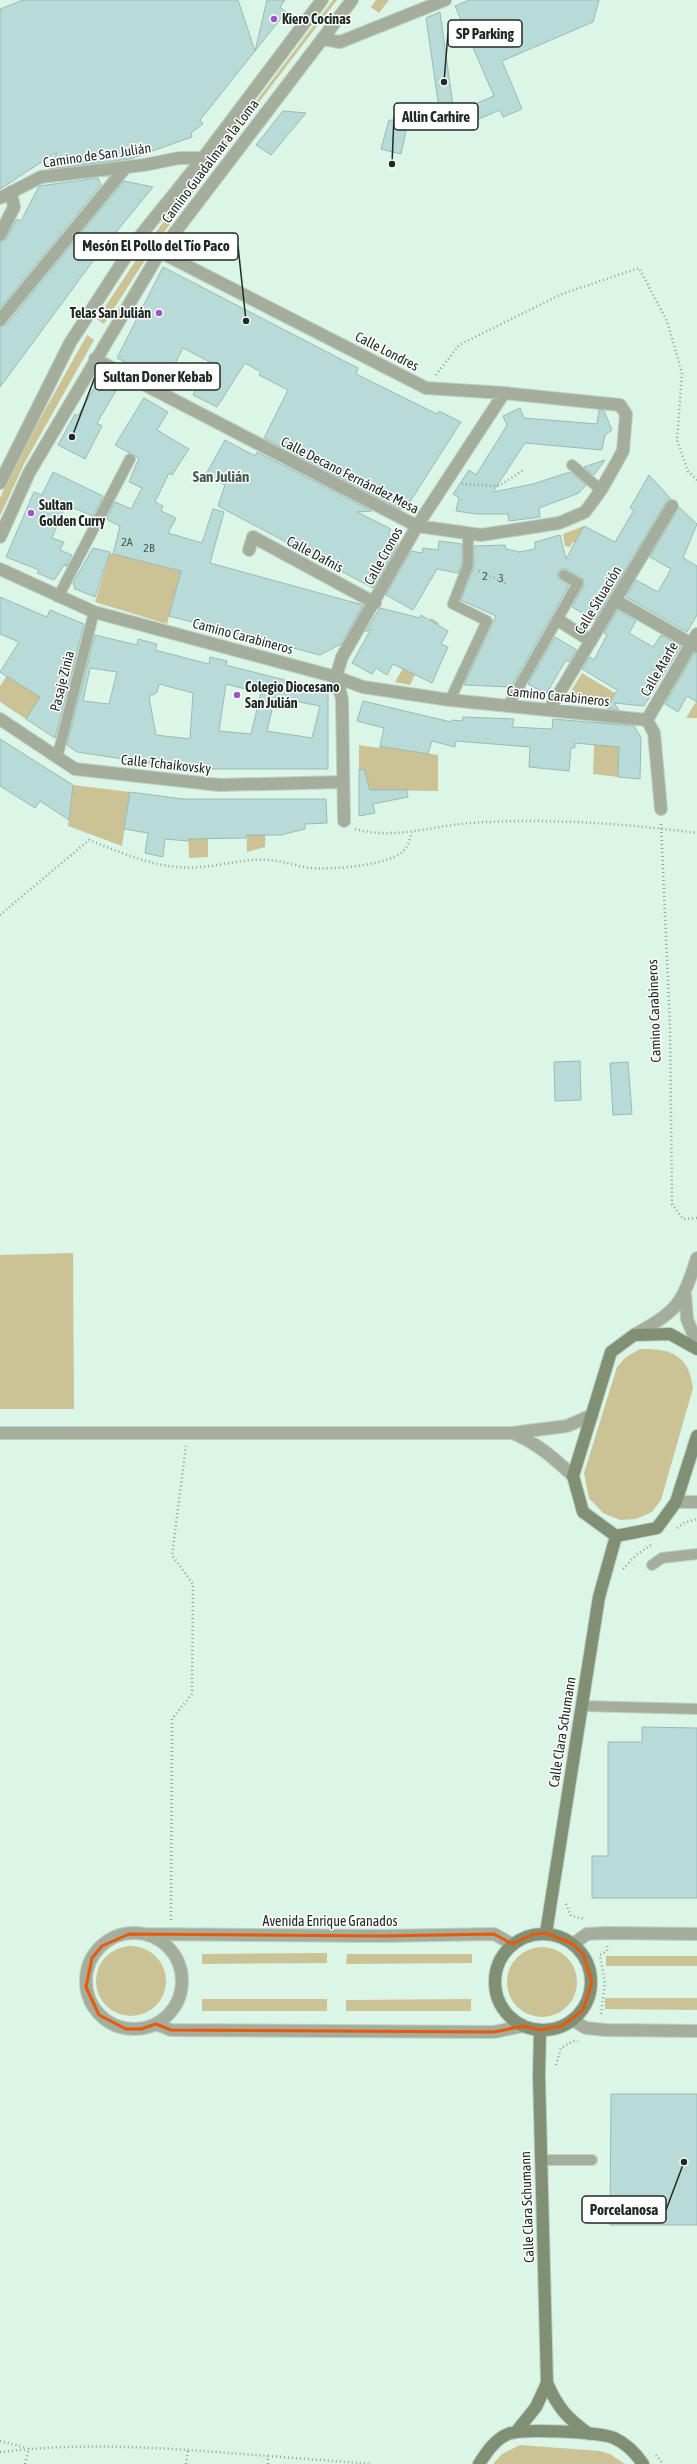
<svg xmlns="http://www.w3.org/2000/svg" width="697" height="2464" viewBox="0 0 697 2464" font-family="'Asap Condensed',sans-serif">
<rect width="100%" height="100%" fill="#dbf6e6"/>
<!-- green -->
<path fill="#cbc396" d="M333,0H337L240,127L238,125Z
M376,0H389L379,13L371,7Z
M227,139L230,141L152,249L104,324L97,319L146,245Z
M87,335L94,340L25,462L0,516V498L18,458Z
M584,526L575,543L573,542L570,547L565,546L563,534Z
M110,553L181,571L167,624L95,602Z
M431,618L439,623L410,685L395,682Z
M14,665L47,686L26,719L0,702V686Z
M582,673L615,693L610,703L567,698Z
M697,700V718H686L696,702Z
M595,721L621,723L618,777L593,774Z
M359,745L379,748L380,746L438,755V791L359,790Z
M73,785L130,792L122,846L68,826Z
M187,799H208V857L189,858Z
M246,799L266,800L265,847L247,852Z
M73,1253L74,1409H0V1255Z
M640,1349C671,1348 689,1355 693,1388L661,1500L652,1512L636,1519L620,1520L603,1513L589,1498L584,1473L617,1367L626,1357Z
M96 1981a35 35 0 1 1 70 0a35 35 0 1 1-70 0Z
M507 1982a35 35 0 1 1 70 0a35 35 0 1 1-70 0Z
M327,1953V1963L202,1964V1954Z
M347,1954H472V1963L346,1964Z
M606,1956H697V1966H606Z
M605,1998H697V2010L605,2009Z
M202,1999H327V2011H202Z
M471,1999V2011H346V2000Z
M520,2445L600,2451L610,2454L625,2464H493L502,2454Z"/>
<!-- building -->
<path fill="#b9dbd8" stroke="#99bab7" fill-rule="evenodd" d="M23,0H238L255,51L200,120L203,124L191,133L192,137L130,159L49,169L57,152L0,189V9Z
M267,0H285L280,7L286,12L255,51Z
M469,0H599L593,22L502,61L522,109L503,117L500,110L474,121L445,124L442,108H439L426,18L440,12L453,106L475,104L494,96L455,6Z
M283,111L306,113L271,155L256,145Z
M389,120L408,122L401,154L381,149Z
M98,178L101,185L0,308V242L6,239L17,219L21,221L39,186Z
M124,181L153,187L99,253L0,387V327L6,325Z
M163,267L358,368L356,374L437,414L439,411L461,422L406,508L400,509L264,438L288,390L259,375L261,372L245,363L217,407L193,395L210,362L183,348L166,382L117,358Z
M101,376L120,384L97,423L102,426L85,459L58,445L75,414L78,416Z
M144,398L168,412L157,430L189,449L172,475L169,473L155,502L163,506L161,511L176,518L168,533L202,543L213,509L224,512L210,563L363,605L341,644L320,655L169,616L181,571L113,554L120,526L106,519L115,502L131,509L142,488L129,482L139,458L115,445Z
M520,408L524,418L597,424L599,410L604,411L612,430L605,435L602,450L525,443L493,492L533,484L570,472L586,485L579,493L539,508L540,517L509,521L508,514H476L456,511L459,498L453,494L469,470L476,475L501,435L507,425L503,416Z
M225,440L255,456L257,452L372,511L357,512L391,529L388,534L391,536L390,540L398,544L373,588L218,506L225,485L205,476Z
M605,460L594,475L584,467Z
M53,472L103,496L93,516L66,505L52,538L64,542L60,550L72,555L66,567L65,564L54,580L37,573L39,570L6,557L34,492L42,495Z
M649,475L671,499L666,502L595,620L572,607L584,586L583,579L567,569H561L558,572V578L569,585L511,687L464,685L496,616L461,600L474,567V546L505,545L506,549L519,552L535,549V542L560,535L566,559L584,526L615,542L634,510L630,508Z
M679,507L697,524L683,558L697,566V615L687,632L626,597L636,580L658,592L671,569L650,557Z
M439,541L462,544V564L458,573L437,569L413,610L386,595L411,551L422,553L423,548L438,550Z
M93,548L110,552L95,597L75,589L73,583Z
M0,597L47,617L50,610L84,624L55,738L26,719L40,697L0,672L19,642L0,634Z
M380,608L420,618L421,615L448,631L441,644L448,647L432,683L393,664L387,675L376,668L372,674L352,663L371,629L365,632Z
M618,610L636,621L629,633L653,647L661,635L681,646L644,706L614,703L619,710L607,708L617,690L582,669L590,657L594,660L607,635L604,633Z
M95,635L137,645L138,639L157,644L155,650L209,664L210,657L227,661L226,665L328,691V769H190L77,752L67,745ZM90,668L117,672L109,704L83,701ZM159,684L193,693L190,739L156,735L149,697L157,692ZM226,684L261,693L251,734L219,731ZM275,697L320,706L312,738L267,731Z
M555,637L577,650L569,662L566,660L546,694L528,684Z
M694,654H697V702L687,696L678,712L665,704Z
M363,701L451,722L452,720L462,721L463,717L514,719L512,727L552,729L553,719L634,726L641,737L640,779L618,777L619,747L575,743V748H571L569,771L529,767L530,747L456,741L455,747L432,741L428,754L380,746L384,728L357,721Z
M0,739L73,785L69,820L40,801L35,808L0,786Z
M364,769L370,790H407L408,797L373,804L375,813L359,816V770Z
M130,792L183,799H326L327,823L305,824V829L281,835H246V838L188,839V841L165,839L163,857L145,853L148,833L124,829Z
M580,1061L581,1100L555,1101L554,1062Z
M628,1062L632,1114L613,1115L610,1063Z
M642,1727L697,1728V1898H592V1856H608V1742H642Z
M611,2094H697V2225H610Z"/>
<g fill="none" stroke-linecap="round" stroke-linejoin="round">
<defs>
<path id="service" d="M572,465L601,490
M58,597L130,459
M450,700L487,621L453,604L468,565V533
M508,706L578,583L564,575
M57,758L94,612
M652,1565L662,1558L697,1554
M582,1706L697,1709
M541,2160H592"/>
<path id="minor" d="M323,39L340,42L445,0
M0,198L41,177L144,165L179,158H203
M0,235L14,207L11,192
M0,320L126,167
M95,359L417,526L481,535L559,523L585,512L601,490L623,451L626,414L620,405L504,393L426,388L160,252
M249,550L253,537L375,603
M0,569L94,612L336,677L363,687L450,700L647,720L654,733L661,809
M615,600L697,647
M558,620L591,641
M336,677L342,657L417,526L504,393
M336,677L342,699L344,821
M549,710L672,506
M0,719L75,769L219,785L343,782
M647,720L697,634
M685,1294L687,1319L697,1344
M634,1335C678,1310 681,1306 697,1258
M0,1433H512L567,1426L592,1415
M515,1434C538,1444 555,1459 573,1476
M676,1502H697
M86 1981a48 48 0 1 1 96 0a48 48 0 1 1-96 0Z
M144,1934L382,1936L494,1934L512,1944
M573,1944L587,1934L607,1933L697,1934
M572,2020L586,2028L606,2030L697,2031
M156,2024L171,2030L494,2032L523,2026"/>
<path id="tertiary" d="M0,483L70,343L136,241L203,158L322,0
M0,537L29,473L160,252L352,0"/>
<path id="secondary" d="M697,1349L670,1334L634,1335L611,1352L573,1476L583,1512L616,1536L657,1528L676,1502L697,1436
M546,1933L599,1597L616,1536
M495 1982a48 48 0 1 1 96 0a48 48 0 1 1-96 0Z
M540,2030L539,2076L547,2383C558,2408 567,2418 589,2434
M516,2432L536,2407L547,2383
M479,2464C486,2453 495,2439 508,2434C522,2428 600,2432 614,2438C627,2444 635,2452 643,2464"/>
</defs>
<!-- service casing -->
<use href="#service" stroke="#bad1c3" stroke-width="12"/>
<!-- minor casing -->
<use href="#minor" stroke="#bad1c3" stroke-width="14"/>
<!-- tertiary casing -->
<use href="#tertiary" stroke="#bad1c3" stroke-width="14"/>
<!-- secondary casing -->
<use href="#secondary" stroke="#bad1c3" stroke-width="14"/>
<!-- path -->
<path stroke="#90a498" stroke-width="2.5" stroke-dasharray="1 3" stroke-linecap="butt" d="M436,375L459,345L562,294L639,268L667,321L682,373L677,440L688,471L697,480
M462,484L499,486L525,469
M479,571L507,584
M661,824L670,1026L672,1204L683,1219L697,1218
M355,829C393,840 432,826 470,823C545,818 622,823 697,833
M0,915L89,840C125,854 161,871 201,867C224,865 247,858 270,860C284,861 298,867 312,868C331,870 395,865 405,849C409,845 410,837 412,832
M677,1528L684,1523L697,1519
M623,1569L636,1555L651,1545
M566,1904L571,1916L585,1919
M171,1920L172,1719L192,1694L193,1584L172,1555L186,1446
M601,2014L605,1983L600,1955L607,1951V1946
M556,2065L561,2048L573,2041H578
M0,2441L27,2448
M0,2452C89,2441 179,2449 268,2456
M656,2455L663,2464
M25,2464L29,2448
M186,2464L188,2450
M268,2464V2456L372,2464"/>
<!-- service -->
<use href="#service" stroke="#a5ae9c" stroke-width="10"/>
<!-- minor -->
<use href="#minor" stroke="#a5ae9c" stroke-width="12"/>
<!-- tertiary -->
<use href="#tertiary" stroke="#a5ae9c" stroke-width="12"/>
<!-- secondary -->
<use href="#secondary" stroke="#818f74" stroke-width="12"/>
</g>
<!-- marked area -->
<path fill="none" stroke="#e8590c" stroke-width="3" stroke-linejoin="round" d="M546,1933L573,1944L583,1954L592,1982L583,2010L562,2026L540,2030L523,2026L494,2032L171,2030L156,2024L141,2029H126L99,2015L86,1987L92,1958L102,1946L129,1934L382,1936L494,1934L512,1944L534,1934Z"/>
<!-- markers -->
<g fill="#9c56ca" stroke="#fff" stroke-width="1.5">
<circle cx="274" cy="19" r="4"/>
<circle cx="159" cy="313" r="4"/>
<circle cx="31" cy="513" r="4"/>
<circle cx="237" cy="695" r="4"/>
</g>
<g text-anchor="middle" stroke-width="3" stroke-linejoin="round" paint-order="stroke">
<!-- number labels -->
<g font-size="12" fill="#475752">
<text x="127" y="546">2A</text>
<text x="149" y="552">2B</text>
<text x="485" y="580">2</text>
<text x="501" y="582">3</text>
</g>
<!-- poi labels -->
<g font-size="14" font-weight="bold" fill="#212b25" stroke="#fff" text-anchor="start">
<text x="282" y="24">Kiero Cocinas</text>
<text x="151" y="318" text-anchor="end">Telas San Julián</text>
<text x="39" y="510">Sultan<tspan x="39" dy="16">Golden Curry</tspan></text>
<text x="245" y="692">Colegio Diocesano<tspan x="245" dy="16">San Julián</tspan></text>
</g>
<!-- street labels -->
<g font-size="14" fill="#212b25" stroke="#fff">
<text transform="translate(97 155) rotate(-8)" y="5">Camino de San Julián</text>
<text transform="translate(210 161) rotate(-53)" y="5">Camino Guadalmar a la Loma</text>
<text transform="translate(387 351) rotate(27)" y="5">Calle Londres</text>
<text transform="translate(350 475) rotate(27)" y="5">Calle Decano Fernández Mesa</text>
<text transform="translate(315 554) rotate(28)" y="5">Calle Dafnis</text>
<text transform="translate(383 556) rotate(-61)" y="5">Calle Cronos</text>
<text transform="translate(598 600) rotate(-59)" y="5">Calle Situación</text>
<text transform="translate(243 636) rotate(15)" y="5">Camino Carabineros</text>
<text transform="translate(659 669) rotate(-60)" y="5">Calle Atarfe</text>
<text transform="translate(62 681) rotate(-76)" y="5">Pasaje Zinia</text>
<text transform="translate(558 696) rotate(6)" y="5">Camino Carabineros</text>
<text transform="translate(166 764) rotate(6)" y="5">Calle Tchaikovsky</text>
<text transform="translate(654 1011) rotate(-92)" y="5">Camino Carabineros</text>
<text transform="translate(562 1732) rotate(-81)" y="5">Calle Clara Schumann</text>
<text x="330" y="1926">Avenida Enrique Granados</text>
<text transform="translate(527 2207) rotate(-92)" y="5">Calle Clara Schumann</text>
</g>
<!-- neighbourhood labels -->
<g font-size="15" font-weight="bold" fill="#455c4f" stroke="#fff">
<text x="221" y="482">San Julián</text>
</g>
</g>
<!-- callouts -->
<path fill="none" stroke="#212b25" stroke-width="1.5" d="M444 82L448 33M392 164L394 117M246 321L238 246M72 437L95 377M684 2162L666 2210"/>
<g fill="#212b25" stroke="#fff" stroke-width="1.5">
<circle cx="444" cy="82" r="4"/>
<circle cx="392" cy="164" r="4"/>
<circle cx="246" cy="321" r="4"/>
<circle cx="72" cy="437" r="4"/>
<circle cx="684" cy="2162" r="4"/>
</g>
<g fill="#fff" stroke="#212b25" stroke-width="1.5">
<rect x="448" y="20" width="74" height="27" rx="4"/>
<rect x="394" y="103" width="84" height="27" rx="4"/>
<rect x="74" y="233" width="164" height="27" rx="4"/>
<rect x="95" y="363" width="125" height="27" rx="4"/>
<rect x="582" y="2196" width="84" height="27" rx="4"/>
</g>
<g font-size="15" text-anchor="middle" font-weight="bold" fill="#212b25">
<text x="485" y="39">SP Parking</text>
<text x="436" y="122">Allin Carhire</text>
<text x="156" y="251">Mesón El Pollo del Tío Paco</text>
<text x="158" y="382">Sultan Doner Kebab</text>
<text x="624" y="2215">Porcelanosa</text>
</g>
</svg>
